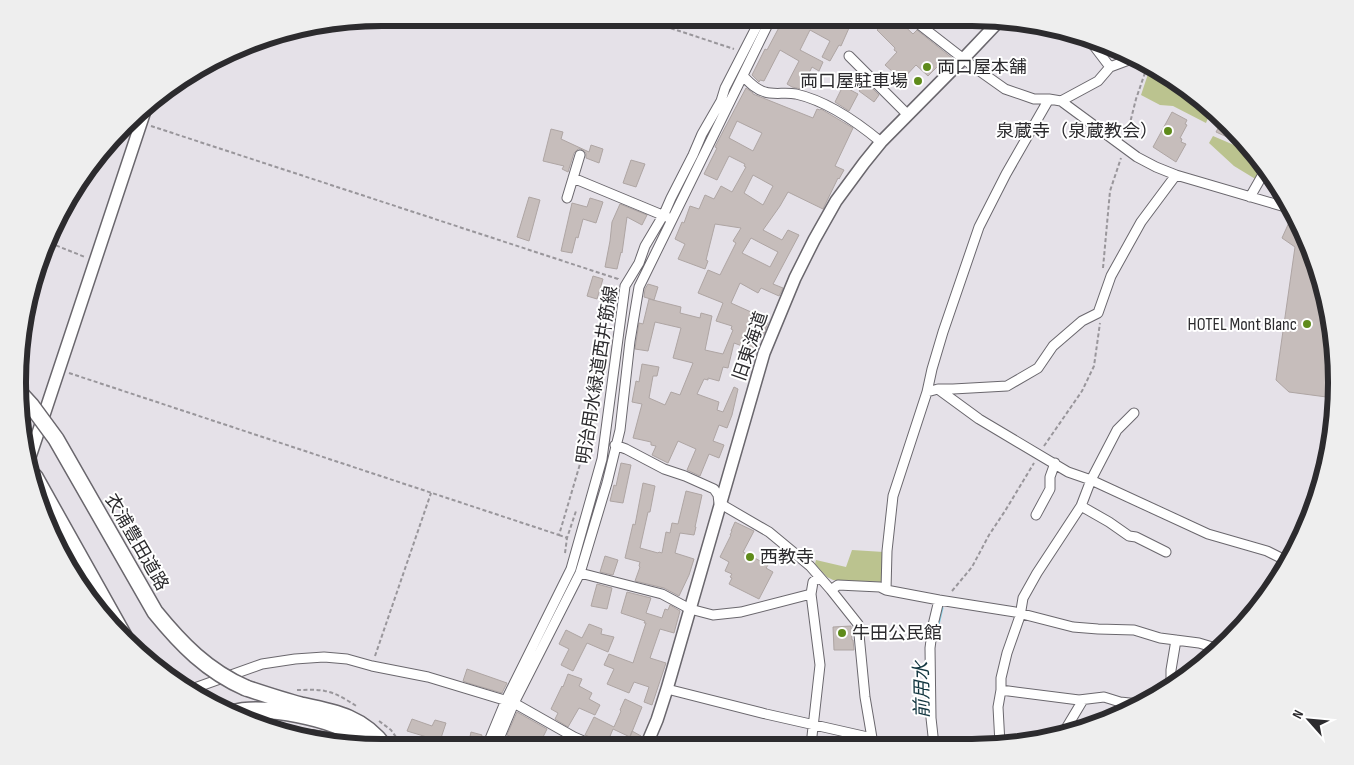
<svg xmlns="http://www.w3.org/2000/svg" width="1354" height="765" viewBox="0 0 1354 765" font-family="'Sofia Sans Condensed','Noto Sans JP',sans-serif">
<rect width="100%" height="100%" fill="#e5e1e8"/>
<!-- green -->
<path fill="#bbc38f" d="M1151,65L1176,82L1173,90L1212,108L1206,123L1173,106L1160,105L1141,95Z
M1213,136L1241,148L1245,143L1261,161L1265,166L1257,180L1234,166L1209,143Z
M852,550L884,552V577L881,582L833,580L827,577L815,564L816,560L846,567Z"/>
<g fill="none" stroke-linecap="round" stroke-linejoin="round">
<!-- stream -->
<path stroke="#83cee4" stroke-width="3" d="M937,629L942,608"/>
</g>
<!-- building -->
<path fill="#c6bdbb" stroke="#aea5a3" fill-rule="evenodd" d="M784,18H798L811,24L815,18H828L849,28L841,46L839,45L830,61L822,57L830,41L810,30L800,50L823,62L819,71L812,67L801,89L792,87L787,84L799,61L780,50L764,81L760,80L759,82L752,75L765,49L767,50Z
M888,18H896L913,34L917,30L952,58L942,69L938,66L928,76L916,65L902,80L885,65L897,52L894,50L895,48L877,30Z
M866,82L879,95L874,102L859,91Z
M843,86L858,94L849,111L835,102Z
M746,88L753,93V94L813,118L817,109L820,110L821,109L853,128L835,166L844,170L839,179L838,178L823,209L788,192L780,206L763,230L782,240L788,230L799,235L773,284L783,288L779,296L761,288L758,293L740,283L731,303L751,312L750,314L768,322L762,339L759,338L753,350L734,343L728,368L723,367L719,381L708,378V380L704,379L697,394L719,402L717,410L723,412L734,387L738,389L732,415L727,428L719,425L713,441L724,445L719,458L709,454L700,476L687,470L696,449L678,441L668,463L652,455L656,446L651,445V442L633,438L642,404L632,402L636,381L639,382L642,364L659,367L657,376H653L649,398L665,405L671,392L680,395L693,363L673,358L681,328L655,322L648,351L635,349L636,342L639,323L643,324L649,299L681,307L680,313L700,318L701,313L712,316L705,350L723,354L733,330L731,329L732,326L716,321L723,303L698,293L708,270L720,275L736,243L733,241L741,228L715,224L706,260L708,261L705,269L678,259L685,244L675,239L682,222L684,223L690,206L699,209L705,195L714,199L721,186L732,192L746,167L744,166L745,164L729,156L717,180L704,174L717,148L715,147L719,139ZM737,121L762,133L753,151L729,138ZM753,175L773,186L763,205L744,193ZM751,238L778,252L770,267L742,253Z
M1172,112L1187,120L1185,124L1187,125L1180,138L1182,139L1181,142L1186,144L1176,162L1153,147Z
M1221,123L1229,126L1247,146L1216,132Z
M551,129L563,132L561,139L589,152L591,145L603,149L599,163L586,158V153L581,149H578L574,153L568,172L562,169L564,166L543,161Z
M631,160L645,164L636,187L623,183Z
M529,197L540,200L529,241L517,237Z
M590,198L603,202L596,223L583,219L578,238L576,237L572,253L561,251L572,203L587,207Z
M620,204L647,215L642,225L627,217L622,253L621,252L617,269L605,267L610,241L612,222Z
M1291,218L1299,221L1315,263L1313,270L1319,274L1324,288L1336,359L1334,398L1289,392L1276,380L1295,247L1282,238Z
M593,276L603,279L597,299L587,296Z
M648,284L658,287L654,300L644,297L645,289Z
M621,463L631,465L623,503L610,501L614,485L616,486Z
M643,483L655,486L650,512H648L640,548L658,553L659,552L662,553L666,532L670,533L672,523L678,524L686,491L702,495L695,527H696L694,535L680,533L675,553L694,559L689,575L679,596L664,588L635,581L640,567L639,566L640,562L625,558L633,524L635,525Z
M735,522L754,531L743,552L768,565L766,568L773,572L759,599L729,584L732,578L730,577L732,574L725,571L729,562L720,557L731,535H730L732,531H731Z
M605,556L618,560L613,575L600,572Z
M597,584L612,588L607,609L591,606Z
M627,592L651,598L646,613L662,618L665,609L668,610L670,605L680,611L674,633L660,629L650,658L666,663L652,705L644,702L649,687L634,682L629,693L607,684L614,669L604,665L609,654L633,663L646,623H644L645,621L621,613Z
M589,624L602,629L601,634L614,637L608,652L587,643L573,671L561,665L569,649L559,644L566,630L582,638Z
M851,626L852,640H853L854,650H834L833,627Z
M467,669L507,683L502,693L468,683L463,681Z
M568,674L582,679L579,686L592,693L589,699L600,705L595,715L579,708L568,727L555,719L558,713L551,709L562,686L563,687Z
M625,699L642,707L630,737L613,729L606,746L601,744L597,740L585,735L594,717L614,727L621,711L620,710Z
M517,712L547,729L543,737L542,736L537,746H517L520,741L507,735Z
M412,719L432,726L435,720L446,723L440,741L407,731Z
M632,731L641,736L636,746H626Z
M471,732L482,735L479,746H468Z"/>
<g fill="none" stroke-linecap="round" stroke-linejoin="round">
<defs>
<path id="street" d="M911,18L974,67L1005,89L1034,99H1049
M1085,38L1094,46L1110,67
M849,56L908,115
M743,76C749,82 756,90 765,92C773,95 786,92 796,94C827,101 857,122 881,142
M1061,101L1137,157L1156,167L1176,175L1292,209
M573,178L667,217
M1250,197L1266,169
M567,198L580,155
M938,389H953L1007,386L1038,368L1053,346L1082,321L1098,313L1111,276L1141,222L1176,175
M927,392L938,389L979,419L1068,472L1091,480L1208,534L1267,551L1289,562
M615,445L626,449L664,469L685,476L714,489L718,495L719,503L769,532L810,566L831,590L838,585L880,587L886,590L939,600L1015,612L1073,627L1098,629L1134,630L1160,638L1199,643L1219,649
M1081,506L1109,522L1129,536L1136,537L1166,552
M1036,515L1050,489V477L1055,463
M580,573L662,594L690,609L713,615L741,612L811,594
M831,590L858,624L865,697L872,738L875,745
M886,590L887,551L893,496L927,392L932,369L943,332L979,227L1006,174L1049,99L1061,101L1098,81L1110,67L1134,58
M1171,688V670L1176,640
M667,689L766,714L872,738
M189,690L262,664L295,659L324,657L347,659L372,666L428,677L514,703L574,737L595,746
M1001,690L1079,700L1104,697L1120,702L1139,704
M1064,734L1065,730L1083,700
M1000,744L998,707L1001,690V678L1007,653L1020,616L1023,598L1037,573L1081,506L1091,480L1117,430L1134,413
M811,745L820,665L811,594L813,582L819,577
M934,745L931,718L930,648L933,625L939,600
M487,746L506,700L571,569L602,459L625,286L639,263L645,246L664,214L671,198L693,155L702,134L721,101L725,88L761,18
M496,746L514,703L580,573L607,483L620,430L630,341L639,287L771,18"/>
<path id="secondary" d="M30,457L146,108
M646,746L657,720L667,689L764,353L795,278L814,240L836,201L864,163L881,142L964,58L1001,19"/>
<path id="highway" d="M35,477L124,636
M246,688C264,694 282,700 301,705C335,712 363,717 385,747
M232,713C261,704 335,718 360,738C362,741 365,744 368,747
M313,738L334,742"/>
</defs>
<!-- street casing -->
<use href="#street" stroke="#6a676d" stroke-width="11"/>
<!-- secondary casing -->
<use href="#secondary" stroke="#6a676d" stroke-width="14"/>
<!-- highway casing -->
<use href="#highway" stroke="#6a676d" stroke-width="18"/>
<!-- path -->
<path stroke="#99969b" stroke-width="2" stroke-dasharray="4 2.5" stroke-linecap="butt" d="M640,18L734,49
M151,126L618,279V280
M1126,139L1136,99L1148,64
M50,243L85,257
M1103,268L1110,191L1121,158
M69,373L559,535L580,464L598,386L603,371
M1044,446L1082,391L1094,366L1100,323
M559,535L567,538L576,511
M565,553L567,538
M763,563L771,547
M952,591L972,567L989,535L1005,511L1034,463
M375,656L431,493
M297,690C306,690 316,689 325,691C337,693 348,701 358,707
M379,721L391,730L403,747"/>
<!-- street -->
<use href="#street" stroke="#fff" stroke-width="9"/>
<!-- secondary -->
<use href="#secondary" stroke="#fff" stroke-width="11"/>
<!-- highway -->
<use href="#highway" stroke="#fff" stroke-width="15"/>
<defs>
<path id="highway-bridge" d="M20,393L31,405L56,439L155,612C181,644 207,671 246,688"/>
</defs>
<!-- highway-bridge casing -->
<use href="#highway-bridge" stroke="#6a676d" stroke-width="18" stroke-linecap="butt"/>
<!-- highway-bridge -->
<use href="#highway-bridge" stroke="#fff" stroke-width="15"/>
</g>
<!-- markers -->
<g fill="#5f8b1b" stroke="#fff" stroke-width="2">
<circle cx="927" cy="67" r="5"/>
<circle cx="918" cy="81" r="5"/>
<circle cx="1168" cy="131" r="5"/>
<circle cx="1307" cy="324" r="5"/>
<circle cx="750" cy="557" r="5"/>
<circle cx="842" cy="633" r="5"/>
</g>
<g text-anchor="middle" stroke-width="4" stroke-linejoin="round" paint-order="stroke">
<!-- poi labels -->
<g font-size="18" fill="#2c2b2e" stroke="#fff" text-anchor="start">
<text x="937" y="73">両口屋本舗</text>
<text x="908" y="87" text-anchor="end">両口屋駐車場</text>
<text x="1158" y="137" text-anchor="end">泉蔵寺（泉蔵教会）</text>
<text x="1297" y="330" text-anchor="end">HOTEL Mont Blanc</text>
<text x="760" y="563">西教寺</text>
<text x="852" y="639">牛田公民館</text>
</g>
<!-- street labels -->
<g font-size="18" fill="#2c2b2e" stroke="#fff">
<text transform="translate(750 346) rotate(-71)" y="6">旧東海道</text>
<text transform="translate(597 375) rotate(-81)" y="6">明治用水緑道西井筋線</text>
<text transform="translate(137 542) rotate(60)" y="6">衣浦豊田道路</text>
</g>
<!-- water labels -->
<g font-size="19" font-style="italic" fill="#11353f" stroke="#fff">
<text transform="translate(921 690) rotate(-91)" y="7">前用水</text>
</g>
</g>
<!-- crop -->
<path d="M0 0H1354V765H0ZM382 26H972A356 356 0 0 1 1328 382V383A356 356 0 0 1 972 739H382A356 356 0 0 1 26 383V382A356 356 0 0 1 382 26Z" fill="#eee" fill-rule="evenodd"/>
<path fill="none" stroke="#2c2b2e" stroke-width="6" d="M382 26H972A356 356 0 0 1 1328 382V383A356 356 0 0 1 972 739H382A356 356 0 0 1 26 383V382A356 356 0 0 1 382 26Z"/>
<!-- north arrow -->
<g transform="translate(1309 720) rotate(297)" stroke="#ffffff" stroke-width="4" paint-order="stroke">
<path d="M0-4L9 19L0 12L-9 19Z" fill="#2c2b2e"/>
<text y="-8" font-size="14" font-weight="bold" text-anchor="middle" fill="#2c2b2e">N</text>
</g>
</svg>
